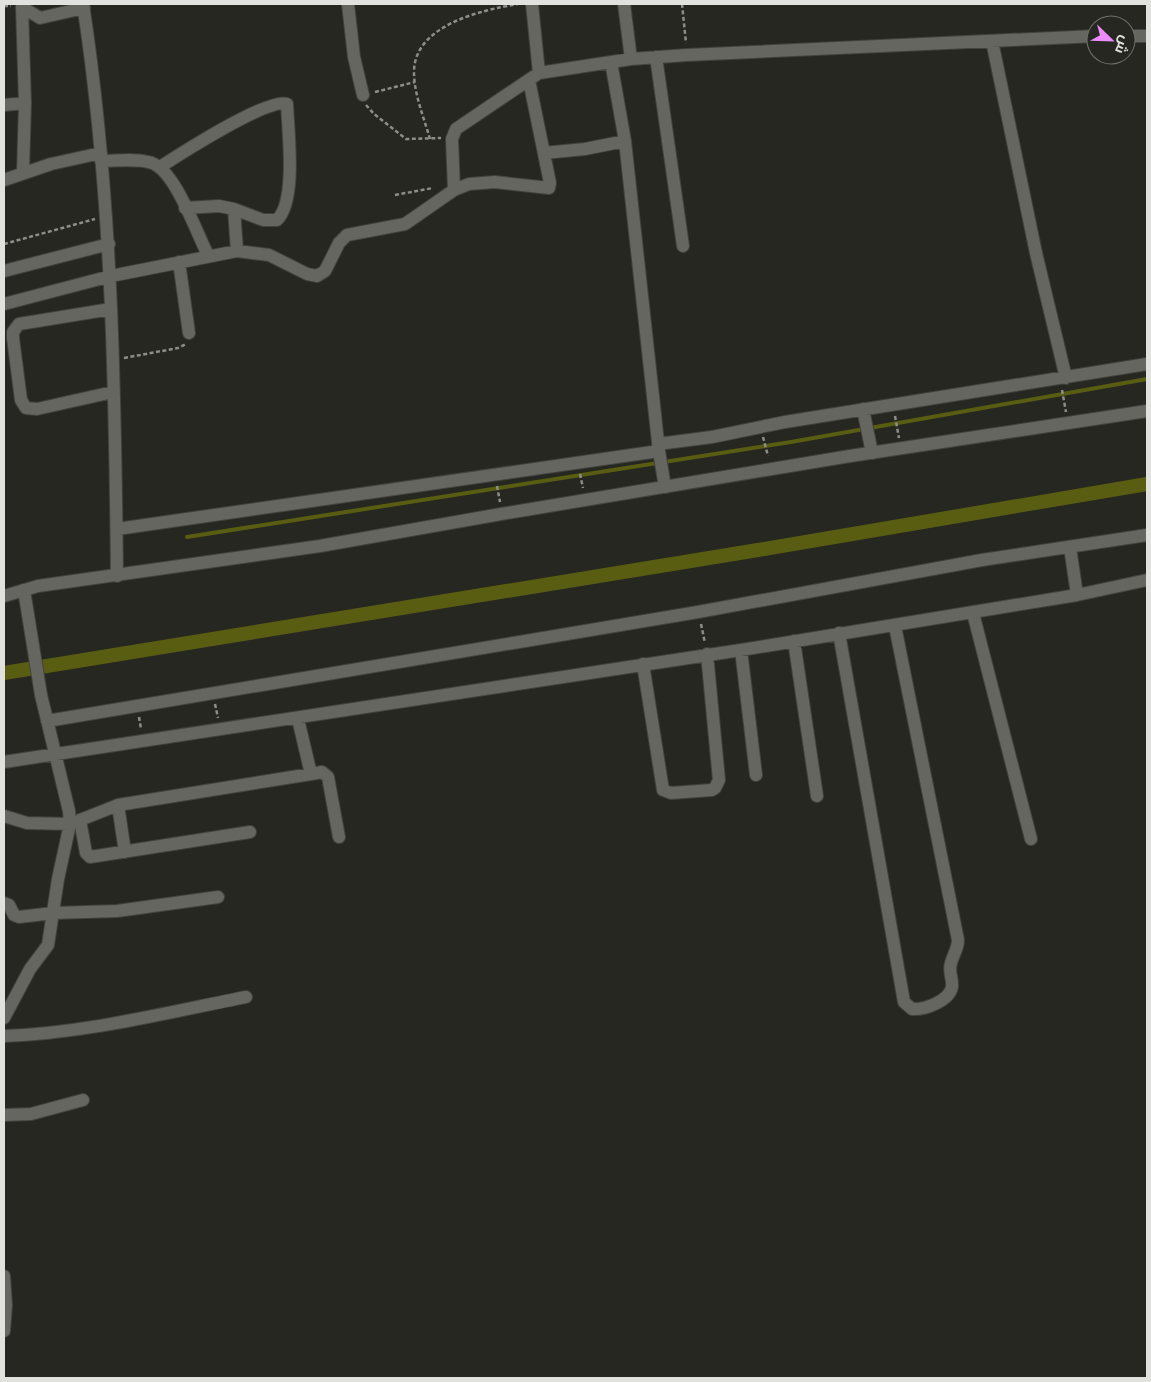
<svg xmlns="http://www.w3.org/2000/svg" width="1151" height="1382" viewBox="0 0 1151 1382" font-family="Signika,Cairo,sans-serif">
<rect width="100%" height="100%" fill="#272721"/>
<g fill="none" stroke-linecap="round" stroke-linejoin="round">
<!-- stream -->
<path stroke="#595d11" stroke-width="4" d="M187,537L791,442L1147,379"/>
<!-- canal -->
<path stroke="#595d11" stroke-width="14" d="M4,673L758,550L1147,484"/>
<defs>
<path id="street" d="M83,4C112,193 115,385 117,576
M348,4L354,57L363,95
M532,4L539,73
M624,4L631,59
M22,7L25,103
M22,7L40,18L84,8
M1126,36H1147
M992,41L1036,253L1066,378
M656,57L683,246
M4,105L25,103L23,172
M544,153L585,149L625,141
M101,161C117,161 137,158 152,163C176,172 196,232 208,255
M160,167C177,156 272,95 287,104C288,131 297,201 277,220H263L234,209L237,251
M4,180L51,164L101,153
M454,190L452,139L456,129L539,73L631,59L687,55L1096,36
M185,208L219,206L234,209
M179,262L189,333
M4,271L109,244
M4,304L111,276L237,251L269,255L307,274L317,276L325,271L339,243L347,235L405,224L454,190L469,184L495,182L549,188L550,183L529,80
M111,309L19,324L13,332V338L21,400L26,408L37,409L113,392
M863,409L872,453
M658,444L712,437L785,422L1147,364
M659,451L665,487
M117,529L659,451L625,141L611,62
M1070,547L1077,595L1147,580
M973,613L1031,839
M839,633L904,1002L912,1009C925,1010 949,1001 952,987C953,979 948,971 951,963C953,955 958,949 958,940L895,626
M794,641L817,796
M741,650L756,775
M643,664L663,790L671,793L712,790L715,788L719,780L707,654
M47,721L698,612L982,560L1147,535
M4,762L741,650L1077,595
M311,774L322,772L328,777L339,837
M118,805L125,852
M4,816L27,823L70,824L118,805L311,774L298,719
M80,820L86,853L90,857L250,832
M4,903L9,905L14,915L19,917L53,913L117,911L218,897
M4,1018L30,969L48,945L58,879L70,824L69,811L41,695L24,590
M4,1036C86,1033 165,1013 246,997
M4,1115L31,1114L83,1100
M4,1276L6,1305L4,1331"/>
<path id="secondary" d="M4,596L38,586L320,546L501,514L850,456L1147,411"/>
</defs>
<!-- street casing -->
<use href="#street" stroke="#42423e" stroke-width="14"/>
<!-- secondary casing -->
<use href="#secondary" stroke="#42423e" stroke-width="14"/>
<!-- path -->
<path stroke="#8d8e89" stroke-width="2.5" stroke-dasharray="4 2.5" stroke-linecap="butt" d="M682,4L686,43
M4,6H11
M375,92L415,82
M366,105L374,114L406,139L441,138
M430,139C424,118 414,94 414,72C414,25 482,10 518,4
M395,195L433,188
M4,244L95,219
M124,358L178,348L186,344
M1062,390L1066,412
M895,416L899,438
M763,437L768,456
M580,474L583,488
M497,486L500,502
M701,624L705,643
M215,704L218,718
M139,717L141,729"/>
<!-- street -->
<use href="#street" stroke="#65665f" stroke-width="12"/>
<!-- secondary -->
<use href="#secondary" stroke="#65665f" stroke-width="12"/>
</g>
<!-- border -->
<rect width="1151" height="1382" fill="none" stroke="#e1e2de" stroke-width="10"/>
<!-- north arrow -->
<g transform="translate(1111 40) rotate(113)"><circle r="24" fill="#272721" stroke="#71726d"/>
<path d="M0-4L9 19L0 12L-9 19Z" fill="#ec8cfb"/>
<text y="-8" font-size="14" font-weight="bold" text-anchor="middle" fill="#e1e2de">ش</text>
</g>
</svg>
